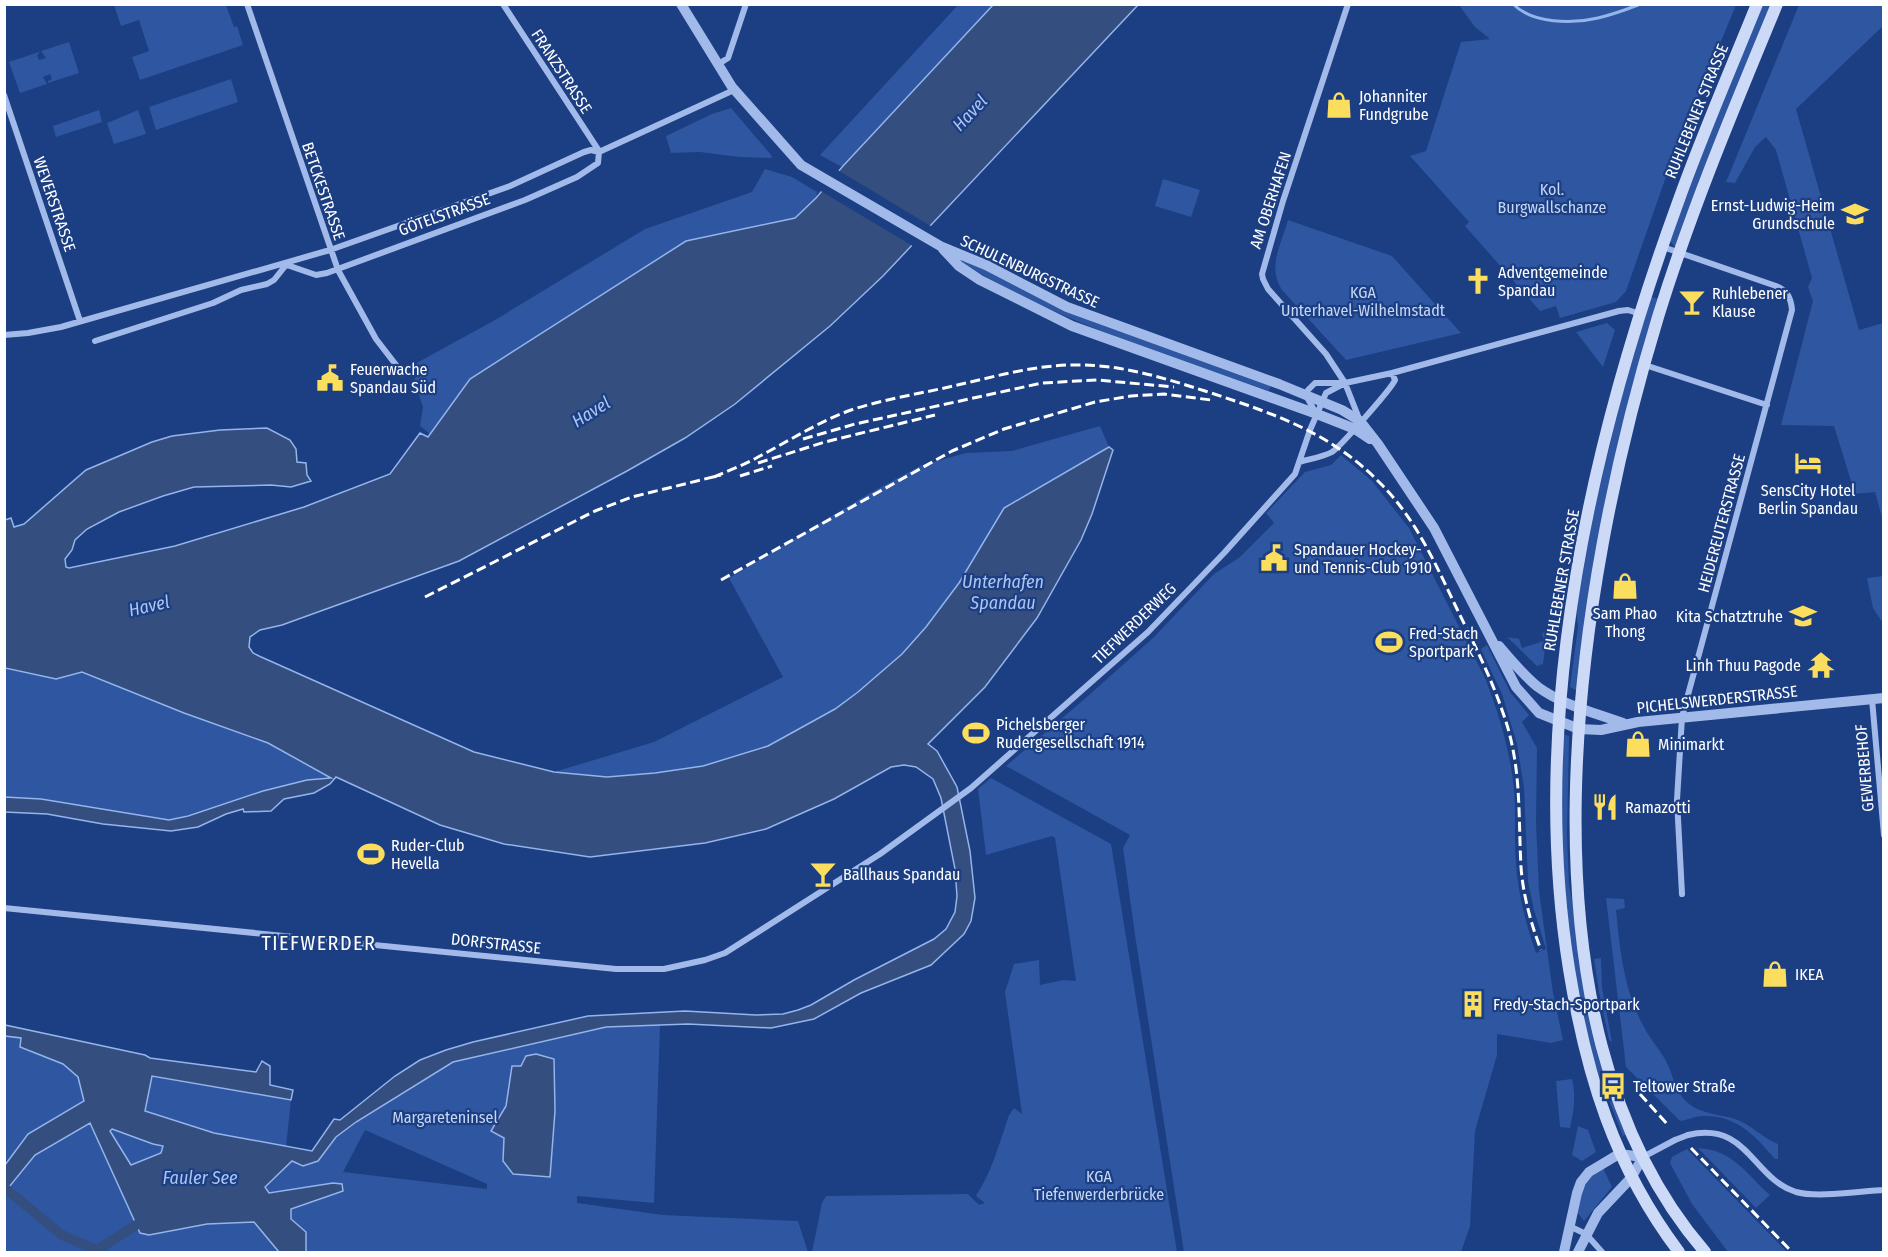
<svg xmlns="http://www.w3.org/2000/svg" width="1888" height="1257" viewBox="0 0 1888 1257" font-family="'Fira Sans Condensed',sans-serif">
<rect width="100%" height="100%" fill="#1c3e82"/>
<!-- green -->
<path fill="#2f56a1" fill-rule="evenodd" d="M114,5H226L234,27L237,26L243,45L140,80L132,57L149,51L139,20L121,26Z
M958,5H993L842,167L820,155Z
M1459,5H1736L1669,168L1626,291L1616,302L1560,318L1556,306L1540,311L1465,226L1469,222L1410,156L1426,151L1461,42L1490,39L1475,27Z
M1762,5H1772L1676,246H1674L1670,241L1716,117Z
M1799,5H1883V26L1796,109L1859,330L1883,323V521L1875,492L1855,494L1834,426L1781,425L1813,301L1808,287L1812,278L1776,150L1766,137L1755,147L1735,183L1726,182Z
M69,42L79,73L48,83V81L52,79L50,74L43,77L47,84L20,93L9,62L39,52V54L37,55L39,60L46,58L41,51Z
M231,79L238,102L156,130L149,107Z
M731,108L772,156L771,158L739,157L700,152L671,153L666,136L712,114Z
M99,110L102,122L56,137L53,126Z
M138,110L146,134L114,144L107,123Z
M765,169L792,177L817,192L816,198L795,218L686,241L470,379L430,434L420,426L423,407L414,380L418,373L413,365L495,320L645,229L752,192Z
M1163,179L1200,190L1191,217L1155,206Z
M1288,220L1392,256L1461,333L1346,360L1282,290C1267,267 1281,245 1288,220Z
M963,260L1271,386L1269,391C1165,354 1056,322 962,262Z
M1651,297L1659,299L1577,691L1570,687L1578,627L1576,608L1596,503L1625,382Z
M1607,323L1615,330L1603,367L1576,332Z
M1100,426L1109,447L1004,508L959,583L916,640L871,682L835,709L768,746L703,766L655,773L607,777L554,772L654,742L783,677L729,578L870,493L922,465L966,453L1012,451Z
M1341,455L1372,481L1409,528L1485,678C1499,714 1510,750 1514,789C1516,814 1514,838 1516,863C1518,894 1526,924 1536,953L1546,949L1534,910L1528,882L1524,788L1517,744L1502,694L1481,649L1487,645L1510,692L1529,715L1522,722L1537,748L1536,823L1539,891L1553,993L1563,1040L1551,1043L1497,1034V1055L1475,1131L1470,1226L1461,1252H1184L1135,935L1123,848L1130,835L1006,766L1088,696L1153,638L1214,574L1240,557L1274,523L1266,513L1305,472L1331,465Z
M1883,576H1884L1883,623L1873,608L1867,578Z
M1547,632L1543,664L1537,666L1507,637L1519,639L1522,648L1544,641L1542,633Z
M4,668L56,679L81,672L184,713L268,743L332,778C290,782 249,795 209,808C195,812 183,817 169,820L41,799L5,797Z
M1563,734L1569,736V740L1567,834L1569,884L1575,917L1583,981L1599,1058L1627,1134L1623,1136L1593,1060L1582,1018L1567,920L1561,835Z
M991,778L1111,844L1177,1252H812L822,1203L826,1196L968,1194L979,1205L985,1203L976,1196L977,1194C989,1176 996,1154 1003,1133C1007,1123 1007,1116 1014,1108L1022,1114L1005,992L1014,964L1039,960L1040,985L1063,980L1076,981L1055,838L1052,836L986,855L978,789Z
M1606,898L1624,899L1625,908L1616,910C1620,950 1624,992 1645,1029C1651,1040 1661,1051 1667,1063C1674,1077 1675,1092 1688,1103C1701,1114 1719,1114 1735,1119C1751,1124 1762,1138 1778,1144V1159H1775C1755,1136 1737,1115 1703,1116C1695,1116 1688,1120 1680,1121L1626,1067Z
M1601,958L1602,988L1612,1042L1609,1040L1599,992L1594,959Z
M660,1025L654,1203L577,1196V1203L663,1215L798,1221L808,1252H306V1232L291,1219V1209L342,1191V1184L333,1183L268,1193L265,1187L292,1161H318L336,1137L356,1122L453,1062L606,1027ZM554,1059L555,1111L550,1177L503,1161L504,1138L496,1121L506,1106L512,1066H521ZM365,1130L487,1184V1189L343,1172Z
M5,1036L21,1038L20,1047L63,1064L78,1077L84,1101L28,1134L5,1165Z
M152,1076L291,1100L286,1147L213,1133L145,1111Z
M1572,1079C1576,1097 1574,1110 1570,1128L1560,1127L1556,1081Z
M90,1123L140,1233L207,1224L254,1222L279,1252H5L4,1192L6,1189L35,1155Z
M1578,1126L1588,1130L1596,1152L1582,1161L1572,1155Z
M112,1129L153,1144L163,1146L161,1153L131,1165L110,1131Z
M1698,1148C1734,1150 1746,1174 1770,1195L1756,1208Z
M1687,1149L1787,1252H1728L1692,1204L1670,1163L1672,1157Z
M1603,1168L1612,1187L1584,1221L1577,1212C1582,1190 1584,1181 1603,1168Z"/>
<!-- water -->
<path fill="#344e80" stroke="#94b4ec" stroke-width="1.5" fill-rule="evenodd" d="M993,5H1138L883,276L830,326L735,404L685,438L627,471L459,561L282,625L260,630L250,637L249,647L253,653L259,656L474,752L554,772L607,777L655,773L703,766L768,746L835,709L858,692L902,654L926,627L959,583L1004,508L1109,447L1113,450L1092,514L1081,540L1037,618L985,687L928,744L937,751L957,787L970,851L975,898L971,921L964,934L931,965L861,993L814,1019L771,1028L688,1024L606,1027L453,1062L356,1122L336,1137L318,1161L303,1166L292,1161L265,1187L269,1193L333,1183L342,1184L343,1191L291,1209V1219L306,1232V1252H279L254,1222L207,1224L149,1235L140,1233L90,1123L35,1155L5,1192V1165L28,1134L84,1101L78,1077L63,1064L20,1047L21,1038L5,1036V1025L145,1055L150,1058L256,1072L262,1061L270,1066V1085L293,1090L291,1100L152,1076L145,1111L214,1133L312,1151L334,1119L340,1120L395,1076L420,1060L446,1050L473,1042L588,1016L685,1011L756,1015L783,1014L798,1010L811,1005L854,980L934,939L946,929L955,912L957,896L955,869L941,798L933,779L916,767L904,765L891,767L834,799L766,829L705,843L590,857L504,844L440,825L336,777L330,784L314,793L284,799L271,811L244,812L243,809L226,814L198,827L171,831L103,824L47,814L5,812V797L41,799L169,820L188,816L263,791L307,780L331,778L268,743L184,713L82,672L56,679L5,668V520L11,518L14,527L24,524L86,470L152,442L172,436L220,430L267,428L290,440L296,449L297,462L306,463L307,475L311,481L291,487L271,485L194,487L163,496L119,512L87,529L75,540L72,550L65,559L66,567L69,568L175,546L304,507L390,474L420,433L428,437L470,379L686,241L795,218L816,198L843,166ZM112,1129L153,1144L163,1146L161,1153L131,1165L110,1131Z
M536,1054L554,1059L555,1111L550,1177L513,1174L503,1161L504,1138L491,1131L506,1106L512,1066H521L526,1056Z"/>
<!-- pier -->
<path fill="#1c3e82" d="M836,169L934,228L916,248L819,190Z"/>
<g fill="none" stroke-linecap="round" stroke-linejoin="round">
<!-- stream -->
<path stroke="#94b4ec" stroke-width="3" d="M1513,4C1533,24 1573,24 1598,18C1611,15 1625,10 1638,5"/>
<!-- canal -->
<path stroke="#344e80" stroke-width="10" d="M6,1189L62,1235L97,1250L136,1225"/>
<!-- minor -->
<path stroke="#a1baea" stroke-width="6" d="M247,4L338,270L376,339L403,374
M503,4L599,151
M1348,4L1283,201L1262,274L1263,279L1268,289L1326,354L1345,383L1360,421
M717,65L728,58L746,4
M4,95L80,321
M1663,247L1776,286C1787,291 1791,297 1792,310L1682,717L1677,800L1682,894
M287,265L316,275L327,273L525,200L577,177L598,163L599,152
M4,335L28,333L61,327L330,250L510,186L584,152L591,150L599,152L734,90
M95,341L213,303L241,290L267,284L274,280L286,265
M1645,365L1767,405
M1316,414L1306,395L1308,390L1315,383H1345L1392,373L1619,311L1628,310L1640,314
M1299,462C1309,459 1323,457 1332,452C1340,447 1392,388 1395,380L1392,373
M1872,699L1884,835
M4,908L616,969H664L705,960L725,953L880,854L971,788L1148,632L1224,553L1295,474L1310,430L1326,393L1345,383
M1688,1135C1748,1121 1752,1178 1796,1192C1817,1198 1861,1191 1884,1190
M1643,1157L1675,1140
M1569,1226L1586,1234L1602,1252"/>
<!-- tertiary -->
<path stroke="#a1baea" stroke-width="10" d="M681,4L732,87L801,165L942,247L986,265L1067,307L1279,384L1342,410L1360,421L1378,444L1434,528L1516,687L1539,713L1579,729L1601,730L1638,722L1884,698
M943,249L959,266L980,280L1072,326L1317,414L1355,429L1370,439
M1499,646C1511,660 1524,676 1538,687C1564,706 1596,713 1625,724
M1564,1252L1577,1193L1581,1182L1589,1172L1619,1154L1643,1157L1631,1178L1598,1213L1578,1252"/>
<!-- secondary -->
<path stroke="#ccdaf7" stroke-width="12" d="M1679,1252C1614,1166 1586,1074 1569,969C1528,715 1590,444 1677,205C1701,137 1730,71 1757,4
M1705,1252C1505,1021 1576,586 1658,317C1691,210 1734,108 1777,4"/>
<!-- rail -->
<path stroke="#fff" stroke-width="3" stroke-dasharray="10 4.5" stroke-linecap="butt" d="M803,439L855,424L1042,383L1097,380L1174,387
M758,463L825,442L935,415
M740,476L772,466
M714,477C728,471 744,465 758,457C789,441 818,422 851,410C884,399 919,394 953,386C994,377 1037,364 1079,365C1123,365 1164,378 1205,391C1272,413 1331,432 1381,484C1416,519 1436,565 1457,609C1473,642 1490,675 1502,710C1522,764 1518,811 1521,867C1523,895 1531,924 1541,950
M721,580L952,451L1004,429L1095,402L1131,396L1164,394L1211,400
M425,597L595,511L632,497L721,475
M1640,1094L1669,1126
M1691,1148L1792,1252"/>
<!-- minor-bridge -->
<path stroke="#a1baea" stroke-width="6" d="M1675,1140L1688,1135"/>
</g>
<!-- icons -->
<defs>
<symbol id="shop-bare" viewBox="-9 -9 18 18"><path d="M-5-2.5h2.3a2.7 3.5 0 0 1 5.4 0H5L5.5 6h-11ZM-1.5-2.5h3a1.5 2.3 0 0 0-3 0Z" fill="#fbde5e" stroke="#1c3e82" stroke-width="2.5" paint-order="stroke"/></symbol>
<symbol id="school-bare" viewBox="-9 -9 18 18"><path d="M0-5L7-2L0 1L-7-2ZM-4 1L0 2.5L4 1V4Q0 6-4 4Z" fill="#fbde5e" stroke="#1c3e82" stroke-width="2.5" paint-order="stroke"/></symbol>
<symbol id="church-bare" viewBox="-9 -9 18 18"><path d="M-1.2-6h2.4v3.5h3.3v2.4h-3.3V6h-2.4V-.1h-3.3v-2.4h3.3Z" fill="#fbde5e" stroke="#1c3e82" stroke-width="2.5" paint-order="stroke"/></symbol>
<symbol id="bar-bare" viewBox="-9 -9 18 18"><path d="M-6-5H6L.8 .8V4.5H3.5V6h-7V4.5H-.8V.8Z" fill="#fbde5e" stroke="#1c3e82" stroke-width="2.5" paint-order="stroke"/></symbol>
<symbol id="civic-bare" viewBox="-9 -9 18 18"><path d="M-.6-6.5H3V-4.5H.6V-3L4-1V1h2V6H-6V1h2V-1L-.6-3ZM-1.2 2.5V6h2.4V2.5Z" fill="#fbde5e" stroke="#1c3e82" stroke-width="2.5" paint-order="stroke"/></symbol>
<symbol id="hotel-bare" viewBox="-9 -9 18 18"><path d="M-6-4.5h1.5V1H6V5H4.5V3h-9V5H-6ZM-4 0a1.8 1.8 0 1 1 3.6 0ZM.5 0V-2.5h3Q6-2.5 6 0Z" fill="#fbde5e" stroke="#1c3e82" stroke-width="2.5" paint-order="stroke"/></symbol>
<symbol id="stadium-bare" viewBox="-9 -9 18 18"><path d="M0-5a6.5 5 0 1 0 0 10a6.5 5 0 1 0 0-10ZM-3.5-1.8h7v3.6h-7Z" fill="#fbde5e" stroke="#1c3e82" stroke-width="2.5" paint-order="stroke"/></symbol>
<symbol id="temple-bare" viewBox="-9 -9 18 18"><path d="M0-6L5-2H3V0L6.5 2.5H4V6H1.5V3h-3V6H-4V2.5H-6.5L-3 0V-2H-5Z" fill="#fbde5e" stroke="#1c3e82" stroke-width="2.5" paint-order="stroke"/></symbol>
<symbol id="restaurant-bare" viewBox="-9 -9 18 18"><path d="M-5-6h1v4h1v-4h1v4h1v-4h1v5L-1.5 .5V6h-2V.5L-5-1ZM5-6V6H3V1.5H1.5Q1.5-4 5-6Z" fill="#fbde5e" stroke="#1c3e82" stroke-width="2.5" paint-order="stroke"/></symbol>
<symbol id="building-bare" viewBox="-9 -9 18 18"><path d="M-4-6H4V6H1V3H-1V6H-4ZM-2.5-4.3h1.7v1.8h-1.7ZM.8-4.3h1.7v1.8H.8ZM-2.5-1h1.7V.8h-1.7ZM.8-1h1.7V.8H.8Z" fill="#fbde5e" stroke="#1c3e82" stroke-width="2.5" paint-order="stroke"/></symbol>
<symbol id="bus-bare" viewBox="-9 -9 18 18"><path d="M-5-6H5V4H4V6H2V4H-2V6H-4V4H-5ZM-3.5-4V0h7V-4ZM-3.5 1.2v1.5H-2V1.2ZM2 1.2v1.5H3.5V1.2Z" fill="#fbde5e" stroke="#1c3e82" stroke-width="2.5" paint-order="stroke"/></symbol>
</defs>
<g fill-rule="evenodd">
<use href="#shop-bare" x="1320" y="86" width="38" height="38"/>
<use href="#school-bare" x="1836" y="195" width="38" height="38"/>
<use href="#church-bare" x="1459" y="262" width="38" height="38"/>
<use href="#bar-bare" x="1673" y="283" width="38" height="38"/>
<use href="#civic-bare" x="311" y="359" width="38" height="38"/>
<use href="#hotel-bare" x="1789" y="444" width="38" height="38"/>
<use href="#civic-bare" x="1255" y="539" width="38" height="38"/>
<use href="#shop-bare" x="1606" y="567" width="38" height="38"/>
<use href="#school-bare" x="1784" y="597" width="38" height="38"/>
<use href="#stadium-bare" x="1370" y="623" width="38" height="38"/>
<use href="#temple-bare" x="1802" y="646" width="38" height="38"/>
<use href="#stadium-bare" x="957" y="714" width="38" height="38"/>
<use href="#shop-bare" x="1619" y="725" width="38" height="38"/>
<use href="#restaurant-bare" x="1586" y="788" width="38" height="38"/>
<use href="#stadium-bare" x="352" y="835" width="38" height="38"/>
<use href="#bar-bare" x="804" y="855" width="38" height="38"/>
<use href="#shop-bare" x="1756" y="955" width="38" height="38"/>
<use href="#building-bare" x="1454" y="985" width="38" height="38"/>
<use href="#bus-bare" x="1594" y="1067" width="38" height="38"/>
</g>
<g text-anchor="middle" stroke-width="4.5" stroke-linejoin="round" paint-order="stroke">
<!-- street labels -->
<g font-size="16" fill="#fff" stroke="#1c3e82">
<text transform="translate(562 71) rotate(57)" y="6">FRANZSTRASSE</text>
<text transform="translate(1696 111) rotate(-68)" y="6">RUHLEBENER STRASSE</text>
<text transform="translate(324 191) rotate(71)" y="6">BETCKESTRASSE</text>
<text transform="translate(1270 200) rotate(-72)" y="6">AM OBERHAFEN</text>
<text transform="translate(55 204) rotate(71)" y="6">WEVERSTRASSE</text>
<text transform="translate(444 214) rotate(-20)" y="6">GÖTELSTRASSE</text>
<text transform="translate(1030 271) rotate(25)" y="6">SCHULENBURGSTRASSE</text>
<text transform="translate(1721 523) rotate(-75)" y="6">HEIDEREUTERSTRASSE</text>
<text transform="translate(1561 580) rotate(-80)" y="6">RUHLEBENER STRASSE</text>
<text transform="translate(1134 623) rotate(-44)" y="6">TIEFWERDERWEG</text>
<text transform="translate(1717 699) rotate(-6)" y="6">PICHELSWERDERSTRASSE</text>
<text transform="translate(1864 768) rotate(-95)" y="6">GEWERBEHOF</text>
<text transform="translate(496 943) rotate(6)" y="6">DORFSTRASSE</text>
</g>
<!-- poi labels -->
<g font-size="16" fill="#fff" stroke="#1c3e82" text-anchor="start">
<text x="1359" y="102">Johanniter<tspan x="1359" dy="18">Fundgrube</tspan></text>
<text x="1835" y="211" text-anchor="end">Ernst-Ludwig-Heim<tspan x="1835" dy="18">Grundschule</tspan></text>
<text x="1498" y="278">Adventgemeinde<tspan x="1498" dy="18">Spandau</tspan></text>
<text x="1712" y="299">Ruhlebener<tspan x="1712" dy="18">Klause</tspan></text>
<text x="350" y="375">Feuerwache<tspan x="350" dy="18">Spandau Süd</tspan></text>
<text x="1808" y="496" text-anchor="middle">SensCity Hotel<tspan x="1808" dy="18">Berlin Spandau</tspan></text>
<text x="1294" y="555">Spandauer Hockey-<tspan x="1294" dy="18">und Tennis-Club 1910</tspan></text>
<text x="1625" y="619" text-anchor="middle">Sam Phao<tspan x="1625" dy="18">Thong</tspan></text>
<text x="1783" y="622" text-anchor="end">Kita Schatztruhe</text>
<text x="1409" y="639">Fred-Stach<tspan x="1409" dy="18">Sportpark</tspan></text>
<text x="1801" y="671" text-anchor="end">Linh Thuu Pagode</text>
<text x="996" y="730">Pichelsberger<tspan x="996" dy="18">Rudergesellschaft 1914</tspan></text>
<text x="1658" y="750">Minimarkt</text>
<text x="1625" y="813">Ramazotti</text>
<text x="391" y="851">Ruder-Club<tspan x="391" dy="18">Hevella</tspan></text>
<text x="843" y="880">Ballhaus Spandau</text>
<text x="1795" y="980">IKEA</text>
<text x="1493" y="1010">Fredy-Stach-Sportpark</text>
<text x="1633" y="1092">Teltower Straße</text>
</g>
<!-- park labels -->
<g font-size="16" fill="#c5d7f7" stroke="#1c3e82">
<text x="1552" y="195">Kol.<tspan x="1552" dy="18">Burgwallschanze</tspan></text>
<text x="1363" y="298">KGA<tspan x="1363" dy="18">Unterhavel-Wilhelmstadt</tspan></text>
<text x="445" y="1123">Margareteninsel</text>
<text x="1099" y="1182">KGA<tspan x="1099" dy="18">Tiefenwerderbrücke</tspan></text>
</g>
<!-- water labels -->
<g font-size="18" font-style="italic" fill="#acc5f2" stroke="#1c3e82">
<text transform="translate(970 113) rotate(-47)" y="6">Havel</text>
<text transform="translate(591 412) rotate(-32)" y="6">Havel</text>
<text x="1003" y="588">Unterhafen<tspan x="1003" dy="21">Spandau</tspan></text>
<text transform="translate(149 606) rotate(-13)" y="6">Havel</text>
<text x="200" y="1184">Fauler See</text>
</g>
<!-- quarter labels -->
<g font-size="20" letter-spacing="1.5" fill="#fff" stroke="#1c3e82">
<text x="319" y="950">TIEFWERDER</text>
</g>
</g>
<!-- border -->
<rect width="1888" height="1257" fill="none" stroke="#ffffff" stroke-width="12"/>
</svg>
